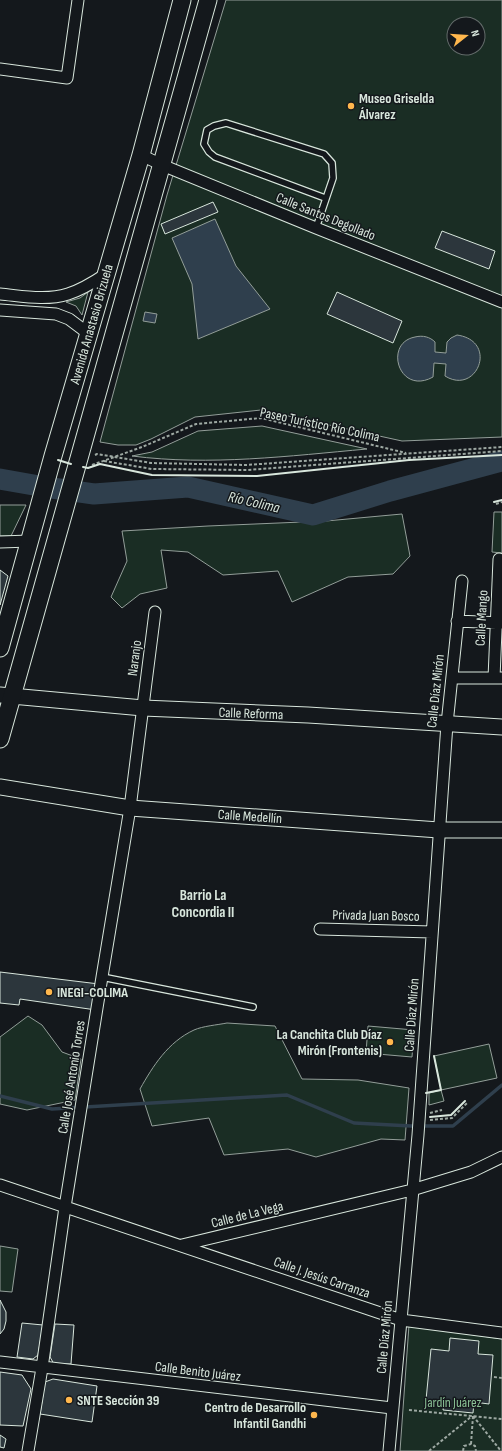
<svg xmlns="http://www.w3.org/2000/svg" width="502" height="1451" viewBox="0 0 502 1451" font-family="'Sofia Sans Condensed',sans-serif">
<rect width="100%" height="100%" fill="#14181c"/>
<!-- green -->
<path fill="#1a2d24" stroke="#939e99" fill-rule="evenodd" d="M226,0H502V437L402,441L261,410L195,417L151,439L136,445H118L100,442L167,195ZM454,24H478V48H454Z
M88,292L82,315L76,306L66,302L80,298Z
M262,426L367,449C289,456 210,466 132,456L152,452L198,431Z
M0,505H26L11,536H0Z
M494,512H502V553L492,552Z
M402,514L410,556L393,574L348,577L292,602L278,571L223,575L188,552L161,550L167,588L140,594L122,608L111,597L127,561L122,531L208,526L326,521Z
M28,1016L42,1025L62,1052L81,1059L75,1100L27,1110L0,1104V1037Z
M227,1023L275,1026L302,1079L358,1080L409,1088L405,1140L381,1139L316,1157L288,1149L224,1155L209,1118L152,1126L140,1089C153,1066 168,1042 194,1030C203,1026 217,1025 227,1023Z
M368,1026L414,1030L412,1057L366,1053Z
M489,1044L497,1078L441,1090L444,1101L429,1105V1093L441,1090L434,1056Z
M0,1246L18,1249L12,1292L0,1291Z
M409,1325L502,1339V1451H400Z"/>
<!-- water -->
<path fill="#2f3f4d" stroke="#939e99" d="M215,219L236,266L270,309L198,339L192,284L172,238Z
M145,312L157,314L155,323L143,321Z
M457,335C499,341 477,396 445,376L446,364L434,363L433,377C399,396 383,343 415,337C423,335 430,337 435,342V352L446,353L447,342L451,338Z"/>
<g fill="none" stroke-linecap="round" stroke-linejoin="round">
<!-- stream -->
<path stroke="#2f3f4d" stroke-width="3.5" d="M0,1096L52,1109L287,1095L354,1123L411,1126H453L502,1085"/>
<!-- river -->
<path stroke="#2f3f4d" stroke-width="21" d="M0,479L45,487L94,494L188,487L313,515L390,491L502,461"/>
</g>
<!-- building -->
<path fill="#2c363c" stroke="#d8e6dc" d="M213,202L218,212L165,234L161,224Z
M442,231L495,251L489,269L435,248Z
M337,292L402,321L393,343L327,314Z
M0,570L8,576L0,605Z
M0,972L99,984L96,1010L20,999L19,1005L0,1003Z
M0,1300L6,1312V1321L4,1329L0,1334Z
M22,1323L43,1325L38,1355L33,1359L17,1357Z
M55,1324L74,1325L71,1364H54L50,1357Z
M450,1338L479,1341L478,1354L493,1355L489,1404L474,1402L473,1413L443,1410L444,1402L426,1400L431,1349L449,1351Z
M0,1372L22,1375L31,1389L23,1426L0,1425Z
M53,1379L97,1386L92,1422L40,1414L45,1382Z
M0,1435L6,1439L4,1448L0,1447Z"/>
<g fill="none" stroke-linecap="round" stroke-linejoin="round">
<defs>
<path id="lane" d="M316,228L333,178L332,163L324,154L226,123L214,126L207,130L204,144L209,152L215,157L325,198
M102,977L253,1007"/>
<path id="street" d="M0,69L67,78L78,0
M141,155L162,165L316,228L502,302
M0,294C22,296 46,301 68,294C81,290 94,282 106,274
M0,310L56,314L69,319L89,334
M0,542L30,541
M457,621L502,623
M452,678H502
M494,678L499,559L502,560
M320,929L432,932
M0,1185L401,1320L502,1333
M182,1245L412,1190L471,1172L502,1157
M0,1362L392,1408
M28,1451L42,1368L65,1207L102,977L130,808L155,612
M389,1451L418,1135L447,724L462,581"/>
<path id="secondary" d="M0,695L143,708L308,715L502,727
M0,787L130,808L439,830H502"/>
<path id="primary" d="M0,648L53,456L141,155L182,0
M0,739L208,0"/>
</defs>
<!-- lane casing -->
<use href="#lane" stroke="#d8e6dc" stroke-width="8"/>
<!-- street casing -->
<use href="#street" stroke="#d8e6dc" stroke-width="13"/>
<!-- secondary casing -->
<use href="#secondary" stroke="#d8e6dc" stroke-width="17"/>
<!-- primary casing -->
<use href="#primary" stroke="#d8e6dc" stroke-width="19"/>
<!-- path -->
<path stroke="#9da8a2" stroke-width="2" stroke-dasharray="3 2" stroke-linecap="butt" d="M95,455L97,454L151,463L246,465L502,447
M104,461L152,469L247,470L502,451
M92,465L142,447L196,424L261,418L406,453
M496,504L502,502
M430,1113L442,1110
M430,1120L452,1118L467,1103
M494,1377L502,1378
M409,1410L502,1419
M473,1416L501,1451
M471,1444L473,1416
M429,1451L472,1416
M463,1451L464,1446L471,1444L475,1446L476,1451"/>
<!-- lane -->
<use href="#lane" stroke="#14181c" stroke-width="5.5"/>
<!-- street -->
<use href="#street" stroke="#14181c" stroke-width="11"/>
<!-- secondary -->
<use href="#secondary" stroke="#14181c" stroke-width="15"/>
<!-- primary -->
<use href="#primary" stroke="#14181c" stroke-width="17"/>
<!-- wall -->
<path stroke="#d8e6dc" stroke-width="2" d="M58,460L71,464
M83,467L88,468L100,464L152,475L257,476L409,460L502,455
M494,502L502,500
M426,1093L441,1090L434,1056
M430,1117L451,1115L465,1101"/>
</g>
<!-- markers -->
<g fill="#ffb74d" stroke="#14181c" stroke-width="1.5">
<circle cx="351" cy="106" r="4"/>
<circle cx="49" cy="992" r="4"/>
<circle cx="390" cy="1042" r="4"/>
<circle cx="69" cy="1400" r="4"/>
<circle cx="314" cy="1415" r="4"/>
</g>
<g text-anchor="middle" stroke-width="3" stroke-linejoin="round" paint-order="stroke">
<!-- poi labels -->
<g font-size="14" font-weight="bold" fill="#d8e6dc" stroke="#14181c" text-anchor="start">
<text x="359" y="103">Museo Griselda<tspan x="359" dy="16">Álvarez</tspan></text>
<text x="57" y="997">INEGI-COLIMA</text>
<text x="382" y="1039" text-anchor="end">La Canchita Club Díaz<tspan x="382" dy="16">Mirón (Frontenis)</tspan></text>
<text x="77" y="1405">SNTE Sección 39</text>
<text x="306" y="1412" text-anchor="end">Centro de Desarrollo<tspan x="306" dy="16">Infantil Gandhi</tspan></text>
</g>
<!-- street labels -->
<g font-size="14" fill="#d8e6dc" stroke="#14181c">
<text transform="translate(326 216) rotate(22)" y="5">Calle Santos Degollado</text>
<text transform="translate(91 324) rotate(-74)" y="5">Avenida Anastasio Brizuela</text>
<text transform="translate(320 424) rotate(12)" y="5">Paseo Turístico Río Colima</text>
<text transform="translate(481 618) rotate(-87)" y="5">Calle Mango</text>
<text transform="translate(134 658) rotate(-83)" y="5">Naranjo</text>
<text transform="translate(435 691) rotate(-84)" y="5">Calle Díaz Mirón</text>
<text transform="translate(251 713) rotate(2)" y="5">Calle Reforma</text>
<text transform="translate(250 816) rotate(4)" y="5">Calle Medellín</text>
<text transform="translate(376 915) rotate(1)" y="5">Privada Juan Bosco</text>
<text transform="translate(411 1015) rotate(-86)" y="5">Calle Díaz Mirón</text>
<text transform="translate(71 1077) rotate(-81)" y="5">Calle José Antonio Torres</text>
<text transform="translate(247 1214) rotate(-14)" y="5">Calle de La Vega</text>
<text transform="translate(322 1277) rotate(19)" y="5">Calle J. Jesús Carranza</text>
<text transform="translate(384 1337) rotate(-85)" y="5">Calle Díaz Mirón</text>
<text transform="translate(198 1371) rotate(7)" y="5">Calle Benito Juárez</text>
</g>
<!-- park labels -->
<g font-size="14" fill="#8ac095" stroke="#14181c">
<text x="453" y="1407">Jardín Juárez</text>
</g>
<!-- water labels -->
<g font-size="15" font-style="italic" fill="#d8e6dc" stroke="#14181c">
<text transform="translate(254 502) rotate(13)" y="5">Río Colima</text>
</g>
<!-- neighbourhood labels -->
<g font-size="15" font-weight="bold" fill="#d8e6dc" stroke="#14181c">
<text x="203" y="900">Barrio La<tspan x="203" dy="17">Concordia II</tspan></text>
</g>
</g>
<!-- north arrow -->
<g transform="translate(466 36) rotate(73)"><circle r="19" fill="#14181c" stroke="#626a69"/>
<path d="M0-3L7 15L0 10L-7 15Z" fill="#ffb74d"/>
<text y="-6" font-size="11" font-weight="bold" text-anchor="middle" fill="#d8e6dc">N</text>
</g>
</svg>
